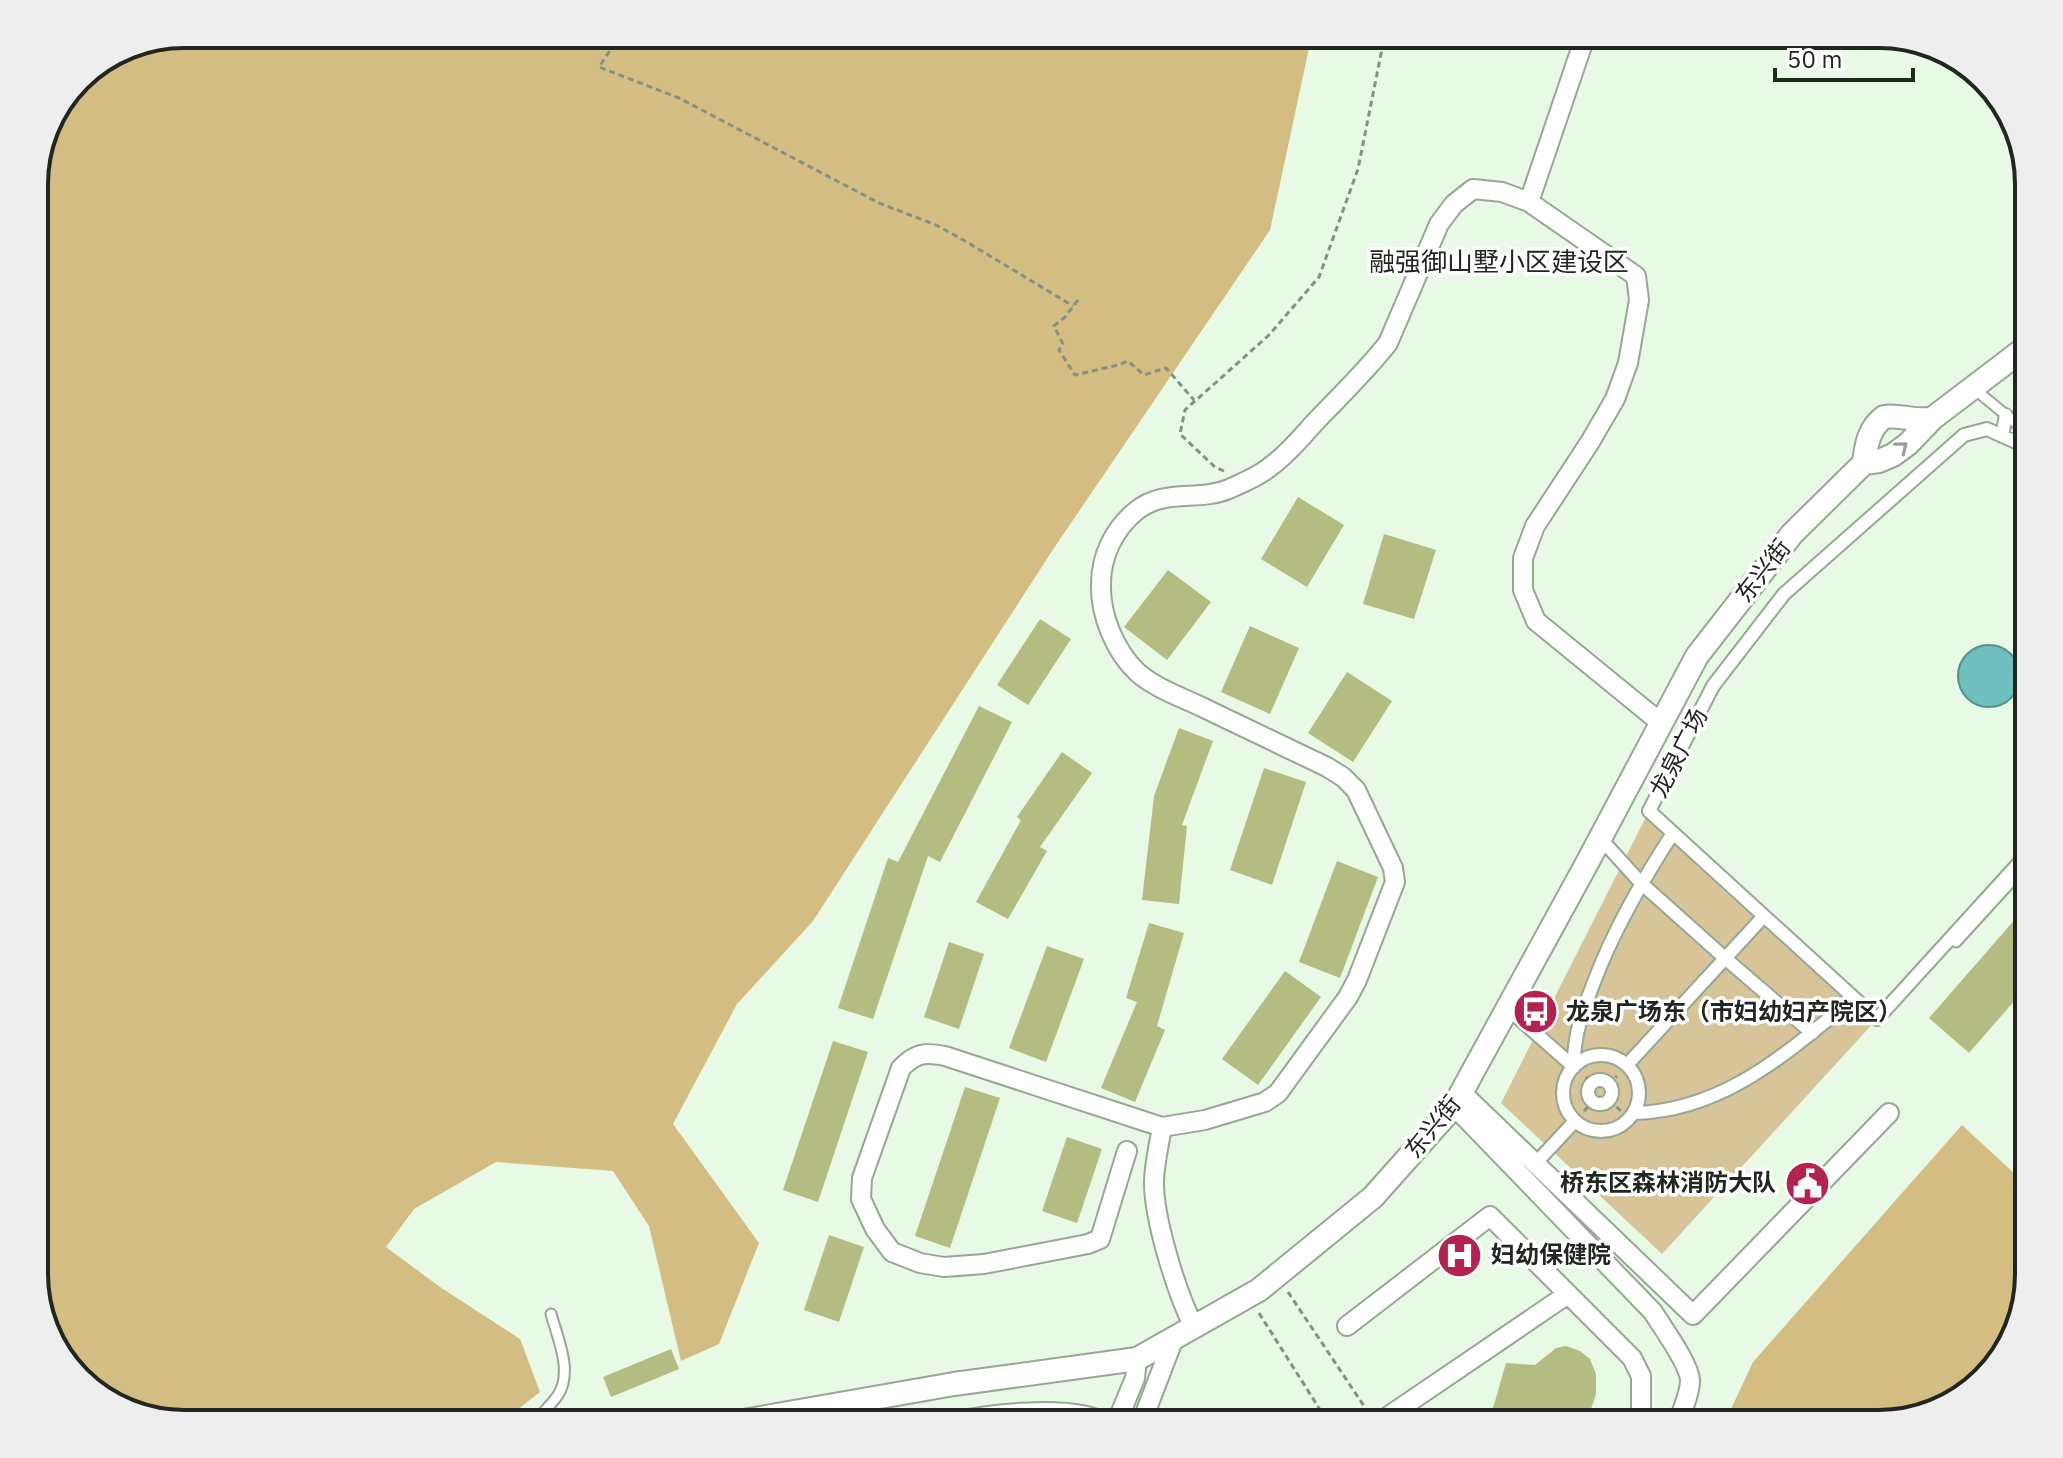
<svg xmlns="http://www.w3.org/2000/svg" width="2063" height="1458" viewBox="0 0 2063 1458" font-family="'IBM Plex Sans','Noto Sans SC',sans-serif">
<rect width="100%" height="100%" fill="#e8f9e5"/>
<!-- green -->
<path fill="#d7c599" d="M1649,811L1877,1019L1662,1254L1501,1103Z"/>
<!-- forest -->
<path fill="#d4bd83" d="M184,34H1312L1270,230L1052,551L813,921L737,1004L673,1124L759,1243L719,1344L681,1361L649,1226L613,1171L496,1162L414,1209L386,1247L440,1287L520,1339L540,1392L499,1424H184L93,1393L50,1341L34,1283V174L50,117L85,72Z
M1962,1125L2029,1187V1274L1998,1365L1946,1408L1879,1424H1724L1753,1362Z"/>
<!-- water -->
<path fill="#6ebfbd" stroke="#57918e" stroke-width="2" d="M1958 676a31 31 0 1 1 62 0a31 31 0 1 1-62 0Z"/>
<!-- building -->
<path fill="#b4bc81" d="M1298,497L1344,525L1307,587L1261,559Z
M1384,534L1436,550L1414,619L1363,604Z
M1168,570L1211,602L1167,660L1124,627Z
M1040,619L1071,639L1028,705L997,685Z
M1250,626L1299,648L1270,714L1221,692Z
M1347,672L1392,701L1353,762L1308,733Z
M979,706L1012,722L940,862L928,856L873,1019L838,1008L888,858L898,862Z
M1179,728L1213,741L1182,825L1187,826L1179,904L1142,900L1154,796Z
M1062,752L1092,773L1040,847L1047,851L1008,919L976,902L1021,820L1017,817Z
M1264,768L1306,782L1272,885L1230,870Z
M1337,861L1378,877L1340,978L1299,962Z
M2029,912V984L1969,1053L1929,1018L2017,917Z
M1149,923L1184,933L1157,1026L1165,1030L1135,1102L1101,1088L1137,1002L1126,998Z
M949,942L984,954L959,1029L924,1017Z
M1047,946L1084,959L1046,1062L1009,1048Z
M1285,971L1321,997L1258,1085L1222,1059Z
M833,1041L868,1052L818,1202L783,1190Z
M965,1087L1000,1098L950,1248L915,1236Z
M1067,1137L1102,1149L1077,1223L1042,1211Z
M829,1235L864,1247L839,1322L804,1310Z
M1566,1346L1580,1351L1590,1359L1596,1374V1394L1586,1424H1485L1494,1405L1506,1363L1535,1365L1556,1348Z
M671,1349L679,1369L611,1397L603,1377Z"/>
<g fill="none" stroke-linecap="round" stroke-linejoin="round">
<defs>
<path id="service" d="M1972,387L2029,434
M1956,942L2029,862
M532,1424C541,1415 551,1405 558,1395C573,1372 558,1339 551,1314"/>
<path id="pedestrian" d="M2002,436L2006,415
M2029,452L2016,442L1987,429L1964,435L1784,594L1713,686L1649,811L1877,1019L2029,852
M1600,838L1641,883L1726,959L1812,1033
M1507,1008L1574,1067
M1563 1093a38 38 0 1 1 76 0a38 38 0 1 1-76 0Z
M1627,1065L1764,916
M1574,1067C1573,1036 1583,1010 1594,982C1614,929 1642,881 1673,833
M1588 1092a12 12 0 1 1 24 0a12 12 0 1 1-24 0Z
M1634,1113C1724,1111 1788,1052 1854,998
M1535,1164L1575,1121"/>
<path id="minor" d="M1529,202L1586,34
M1461,1092L1693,1315L1889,1113
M1454,1106L1653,1312C1662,1327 1689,1363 1690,1380C1690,1394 1682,1411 1677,1424
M1162,1127C1159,1145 1154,1165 1154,1183C1154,1220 1177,1294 1194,1327
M1127,1151L1100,1239L1088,1244L984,1264L944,1267L920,1263L892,1252L875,1229L861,1199L862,1178L901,1068C916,1053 924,1052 945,1056L1162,1127L1205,1120L1265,1102L1278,1093L1348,997L1357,980L1395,882L1393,868L1356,790L1343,777L1327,767C1286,747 1246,728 1206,709C1184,698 1156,689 1137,672C1115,651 1100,615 1101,584C1101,556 1114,529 1136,511C1164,488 1198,502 1229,489C1242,483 1260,476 1271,466C1289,453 1303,435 1318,419C1342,394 1367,370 1388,343L1439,224L1454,204L1473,189L1502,192L1529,202L1636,276L1639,300L1628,363L1615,399L1590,442L1535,526L1523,558V590L1536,621L1661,723
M1347,1326L1490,1216L1632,1358L1641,1376V1409L1637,1424
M946,1424C980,1414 1077,1403 1106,1424
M1116,1424L1135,1378L1137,1359
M1141,1424L1174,1338
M1377,1424L1568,1294"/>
<path id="tertiary" d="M1864,463L1879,461L1893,455L1908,444L1933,418L2029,345
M1864,463C1866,445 1869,428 1884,417C1901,414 1916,423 1933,418
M726,1424L954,1384L1137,1359L1259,1290L1373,1197L1454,1106L1586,865L1697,656L1792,534L1864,463"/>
</defs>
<!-- service casing -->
<use href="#service" stroke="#98a795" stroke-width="13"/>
<!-- pedestrian casing -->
<use href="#pedestrian" stroke="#98a795" stroke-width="16"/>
<!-- minor casing -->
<use href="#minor" stroke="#98a795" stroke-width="22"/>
<!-- tertiary casing -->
<use href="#tertiary" stroke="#98a795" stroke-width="26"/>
<!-- path -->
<path stroke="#859183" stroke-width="3" stroke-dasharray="6 4" stroke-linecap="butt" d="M633,34L615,43L599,67L679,98L879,203L936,225L967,242L1073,306
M1078,300L1065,317L1054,326L1063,344L1059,350L1075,375L1118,365L1128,361L1144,375L1166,368L1194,400
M1224,471L1215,467L1180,434L1185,410L1269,335L1319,277L1358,169L1385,34
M1586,1077L1592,1083
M1609,1085L1617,1076
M1609,1100L1621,1111
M1584,1111L1593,1102
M1288,1292L1366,1409
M1259,1313L1329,1424"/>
<!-- service -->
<use href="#service" stroke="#fff" stroke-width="9"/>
<!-- pedestrian -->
<use href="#pedestrian" stroke="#fff" stroke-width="12"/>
<!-- minor -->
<use href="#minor" stroke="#fff" stroke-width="18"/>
<!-- tertiary -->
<use href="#tertiary" stroke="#fff" stroke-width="22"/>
</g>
<!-- one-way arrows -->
<defs><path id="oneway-chevron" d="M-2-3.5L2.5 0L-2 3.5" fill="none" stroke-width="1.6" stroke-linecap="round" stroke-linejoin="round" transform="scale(2)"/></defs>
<use stroke="#9b9e9b" href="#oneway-chevron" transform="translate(1902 447) rotate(-39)"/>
<!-- icons -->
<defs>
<symbol id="bus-disc" viewBox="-11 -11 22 22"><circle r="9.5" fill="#b4234f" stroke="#fff"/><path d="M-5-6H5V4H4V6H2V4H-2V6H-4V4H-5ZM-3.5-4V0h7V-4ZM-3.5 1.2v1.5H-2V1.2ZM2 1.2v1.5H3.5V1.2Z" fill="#fff"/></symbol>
<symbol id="civic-disc" viewBox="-11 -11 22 22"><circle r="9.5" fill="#b4234f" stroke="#fff"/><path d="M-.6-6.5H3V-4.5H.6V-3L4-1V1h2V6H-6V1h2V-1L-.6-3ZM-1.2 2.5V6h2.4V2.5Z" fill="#fff"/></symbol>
<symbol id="hospital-disc" viewBox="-11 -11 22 22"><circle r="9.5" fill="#b4234f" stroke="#fff"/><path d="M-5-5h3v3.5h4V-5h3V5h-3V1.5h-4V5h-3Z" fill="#fff"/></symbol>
</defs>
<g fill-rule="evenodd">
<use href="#bus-disc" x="1510" y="986" width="51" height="51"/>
<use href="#civic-disc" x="1782" y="1158" width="51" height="51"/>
<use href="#hospital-disc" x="1434" y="1230" width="51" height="51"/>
</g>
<g text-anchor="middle" stroke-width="7" stroke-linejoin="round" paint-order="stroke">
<!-- street labels -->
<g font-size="24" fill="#212720" stroke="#fff">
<text transform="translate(1763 571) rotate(-52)" y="8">东兴街</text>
<text transform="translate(1679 753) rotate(-63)" y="8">龙泉广场</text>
<text transform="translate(1433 1127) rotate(-51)" y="8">东兴街</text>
</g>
<!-- poi labels -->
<g font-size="24" font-weight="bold" fill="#212720" stroke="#fff" text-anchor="start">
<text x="1566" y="1020">龙泉广场东（市妇幼妇产院区）</text>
<text x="1776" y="1191" text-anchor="end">桥东区森林消防大队</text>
<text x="1491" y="1263">妇幼保健院</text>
</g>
<!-- neighbourhood labels -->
<g font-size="26" fill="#212720" stroke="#fff">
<text x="1499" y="271">融强御山墅小区建设区</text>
</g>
</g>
<!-- crop -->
<path d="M0 0H2063V1458H0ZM184 48H1879A136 136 0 0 1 2015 184V1274A136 136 0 0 1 1879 1410H184A136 136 0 0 1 48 1274V184A136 136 0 0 1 184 48Z" fill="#edeeed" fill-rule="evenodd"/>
<path fill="none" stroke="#212720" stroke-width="4" d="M184 48H1879A136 136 0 0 1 2015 184V1274A136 136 0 0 1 1879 1410H184A136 136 0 0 1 48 1274V184A136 136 0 0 1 184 48Z"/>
<!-- scale -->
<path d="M1775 68v12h138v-12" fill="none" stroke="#212720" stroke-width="4"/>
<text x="1787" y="68" font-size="24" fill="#212720" stroke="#ffffff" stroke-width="6" paint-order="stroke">50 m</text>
</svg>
